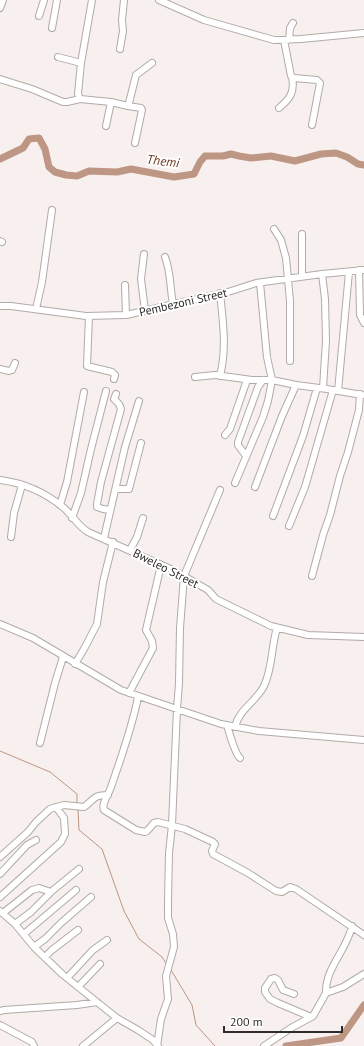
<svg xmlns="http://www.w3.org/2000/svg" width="364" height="1046" viewBox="0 0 364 1046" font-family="'PT Sans',sans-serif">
	<rect width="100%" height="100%" fill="#f7f0ee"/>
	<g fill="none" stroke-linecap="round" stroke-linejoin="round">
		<path stroke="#be9684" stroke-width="1" d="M0 751 50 772 77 794V804
			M78 810 79 830 102 849 124 911 139 939 162 957 166 963
			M171 970 192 1005 196 1025 215 1046"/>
		<path stroke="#be9684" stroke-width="7" d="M0 159 23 148 29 139 39 138 45 149 49 167 55 172 66 175 77 176 89 171 117 172 131 169 174 177 194 174 200 162 205 156H223L231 154 239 156 251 158 271 156 295 161 321 154 336 153 347 157 358 164 364 165
			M286 1046 341 1038 364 1005"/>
		<g stroke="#b1aba8" stroke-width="8">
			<path id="minor" d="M92 0 81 63 78 94 80 99 111 102 128 106 129 103 136 75 152 63
				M159 0 204 20 274 40 301 39 364 33
				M0 8 3 0
				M39 16 44 0
				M52 28 57 0
				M284 40 291 76 294 78 317 80 320 83 312 125
				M289 40 290 28 293 23
				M120 49 123 31 122 20 124 0
				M58 57 81 63
				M0 79 32 89 63 102H67L80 99
				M128 106 141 108 142 110 135 143
				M279 108C290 99 295 92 292 77
				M106 126 111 102
				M274 229 281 240 286 258 290 301V361
				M302 234V276
				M0 241 2 242
				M144 254 141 279 145 311
				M165 257C171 272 170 289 173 304
				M359 270 360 315 364 323
				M322 274 325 299 326 341 323 388
				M125 285 126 315
				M220 293C223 322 227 348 220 376
				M0 306H11L86 316 126 315 228 292 256 283 322 274 364 270
				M36 309 42 282 52 210
				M89 316 87 366 112 372 115 375 114 379
				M0 369 9 371 12 370 15 363
				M195 377 215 375 252 380H272L296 385 327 389 362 395
				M338 391 349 272
				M225 435 230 429 247 380
				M246 456 238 445V442L258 387 263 380
				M0 480C24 483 46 493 64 508 73 516 78 526 88 532L175 571 208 590 216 599 271 626 308 635 364 637
				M235 483 263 417 268 401 272 380 267 357 260 283
				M255 487 282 416 296 385
				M116 489H129L141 443
				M60 505 67 482 84 392
				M110 510 103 509 97 507V504L101 482 121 409 119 404 114 399 116 394
				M273 516 303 436 317 388
				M72 518 81 493 91 449 106 391
				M289 526 305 487 333 390
				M11 537 14 513 22 485
				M104 538 125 447 139 401
				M130 550 137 537 143 518
				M312 576 323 535 330 515 340 476 348 452 359 410 360 394
				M0 624 33 638 121 690 221 724 259 731 364 740
				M75 664 84 649 97 624 103 582 113 542
				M129 693 153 648 152 641 146 630 161 565
				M138 697C132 728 121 758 111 787 109 794 101 804 104 810L136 830 145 832 147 831 154 823 158 822 185 829 213 842 215 844 212 851 213 854 248 873 276 891 282 892 290 887 296 889 364 935
				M227 725C229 732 235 754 240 758
				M235 727C239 709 256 702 264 686 273 667 271 647 277 628
				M40 743 55 683 63 657
				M0 857 28 832 36 822 50 809 64 805 84 807C95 799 93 795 108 795
				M0 874 27 845 36 840
				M0 897 61 842 65 834 64 818 56 807
				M0 911 15 924 34 947 62 974 117 1018 138 1030 153 1040 158 1046
				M3 913 32 890 39 888 51 892
				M15 924 31 912 52 891 79 869
				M24 934 76 890
				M34 947 45 939 61 923 91 897
				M45 957 52 950 78 930
				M67 978 93 950 107 940
				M78 987 100 964
				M326 993C325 968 347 950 352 926
				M294 994 283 990 278 980 275 978 271 979 265 988V992L270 999 278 1003 311 1017
				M0 1011 4 1010 77 1005 97 1002
				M0 1025 32 1042 34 1046
				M83 1046 117 1018
				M157 1046 161 1019 168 999 166 976 174 947 173 934 168 918V901L169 853 172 825 177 709 179 683 180 628 184 576 220 490
				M264 1046 291 1028 313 1016 326 993 343 987 364 974"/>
		</g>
		<use href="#minor" stroke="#fff" stroke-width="6"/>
	</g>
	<g text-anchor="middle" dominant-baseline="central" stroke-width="4" stroke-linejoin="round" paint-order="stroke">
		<g font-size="12" fill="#2f2d2c" stroke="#fff">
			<text transform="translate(183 302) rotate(-13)">Pembezoni Street</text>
			<text transform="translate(166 568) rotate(27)">Bweleo Street</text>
		</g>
		<g font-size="13" font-style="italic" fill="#6b361d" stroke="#fff">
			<text transform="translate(163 161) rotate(7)">Themi</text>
		</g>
	</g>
	<path d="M224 1026v6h118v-6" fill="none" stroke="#2f2d2c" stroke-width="2"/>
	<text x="230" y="1026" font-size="12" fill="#2f2d2c" stroke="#ffffff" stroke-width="3" paint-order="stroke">200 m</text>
</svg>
